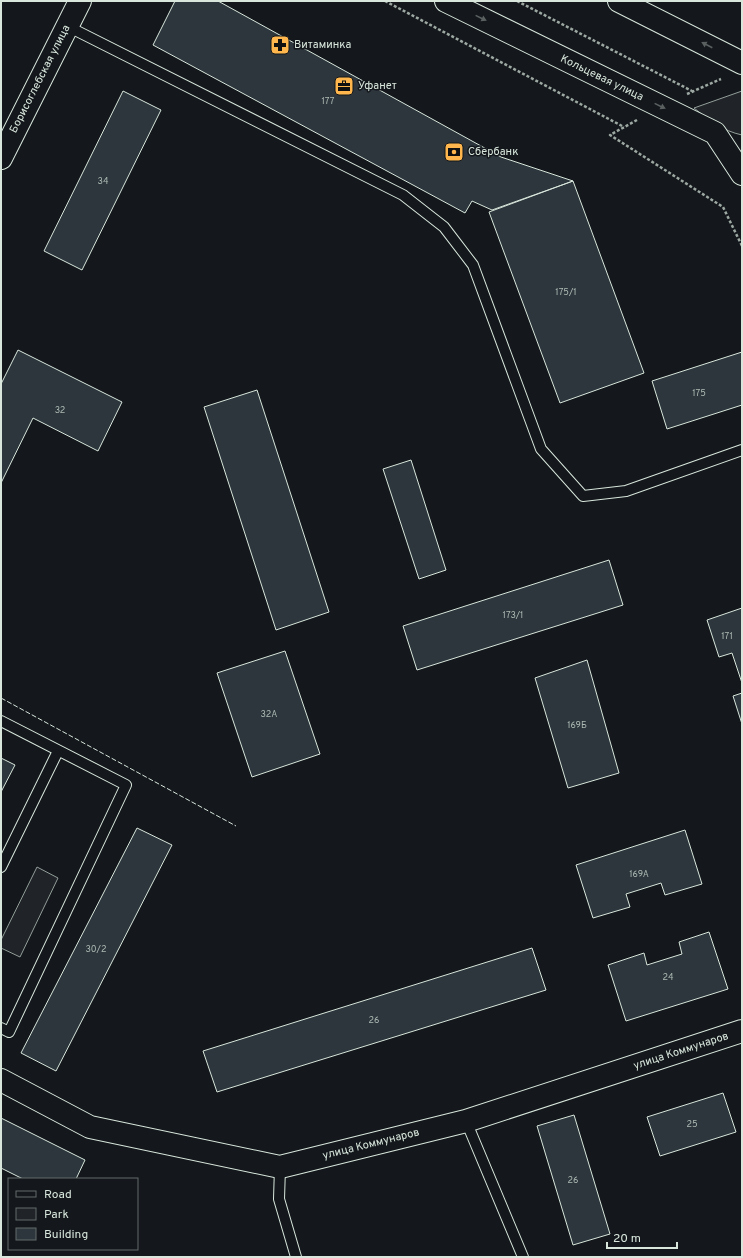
<svg xmlns="http://www.w3.org/2000/svg" width="743" height="1258" viewBox="0 0 743 1258" font-family="Overpass,sans-serif">
	<rect width="100%" height="100%" fill="#14181c"/>
	<path fill="#202428" stroke="#939e99" d="M742 91V135C723 131 709 120 694 108Z
		M37 867 58 878 20 957 1 948V940Z"/>
	<path fill="#2c363c" stroke="#d8e6dc" d="M175 1H218L501 157 573 181 492 210 472 201 465 213 153 45Z
		M123 91 161 110 82 270 44 251Z
		M573 181 644 373 560 403 489 212Z
		M18 350 122 402 98 451 33 418 1 483V384Z
		M742 352V405L667 429 652 381Z
		M257 390 329 612 276 630 204 407Z
		M411 460 446 570 419 579 383 469Z
		M609 560 623 605 417 670 403 626Z
		M742 608V683L732 653 719 657 707 620Z
		M285 651 320 754 252 777 217 673Z
		M587 660 619 773 568 788 535 678Z
		M742 693V724L733 696Z
		M1 758 15 765 1 792Z
		M137 828 172 845 56 1071 21 1053Z
		M685 830 702 884 665 895 661 883 626 894 630 907 593 918 576 865Z
		M709 932 728 989 626 1021 608 965 644 953 647 965 682 954 679 942Z
		M532 948 546 990 217 1092 203 1051Z
		M723 1093 736 1132 660 1156 647 1117Z
		M574 1115 610 1234 573 1245 537 1126Z
		M1 1118 85 1160 76 1179H23L1 1168Z"/>
	<g fill="none" stroke-linecap="round" stroke-linejoin="round">
		<g stroke="#d8e6dc" stroke-width="12">
			<path id="lane" d="M67 26 403 195 444 227 473 265 541 449 583 496 626 491 742 450
				M1 721 126 785 9 1032 1 1028
				M1 867 58 751
				M466 1121 523 1257
				M280 1167 279 1199 296 1257"/>
		</g>
		<g stroke="#d8e6dc" stroke-width="24">
			<path id="secondary" d="M446 1 715 133 742 174
				M619 1 742 63
				M1 158 80 1
				M1 1080 90 1127 280 1167 466 1121 742 1031"/>
		</g>
		<path stroke="#9da8a2" stroke-width="2.5" stroke-dasharray="3 2" stroke-linecap="butt" d="M385 1 624 127
			M517 1 692 91
			M687 94 721 79
			M637 120 610 135 723 207 742 246"/>
		<use href="#lane" stroke="#14181c" stroke-width="10"/>
		<use href="#secondary" stroke="#14181c" stroke-width="22"/>
		<path stroke="#d8e6dc" stroke-width="1" stroke-dasharray="5 2" stroke-linecap="butt" d="M1 698 236 826"/>
	</g>
	<defs><path id="oneway-solid" d="M-6-.8H1V-3.2L6.5 0L1 3.2V.8H-6Z"/></defs>
	<g fill="#59605f">
		<use href="#oneway-solid" transform="translate(481 18) rotate(26)"/>
		<use href="#oneway-solid" transform="translate(707 45) rotate(-153)"/>
		<use href="#oneway-solid" transform="translate(660 106) rotate(26)"/>
	</g>
	<defs>
		<g id="pharmacy-square" transform="scale(1)"><rect x="-9" y="-9" width="18" height="18" rx="4" fill="#ffb74d" stroke="#14181c"/><path d="M-2-6h4v4h4v4h-4v4h-4v-4h-4v-4h4Z" fill="#111"/></g>
		<g id="office-square" transform="scale(1)"><rect x="-9" y="-9" width="18" height="18" rx="4" fill="#ffb74d" stroke="#14181c"/><path d="M-6-3h4V-5.5h4V-3h4V5H-6ZM-1-4.5V-3h2v-1.5ZM-6 0V1H6V0Z" fill="#111"/></g>
		<g id="bank-square" transform="scale(1)"><rect x="-9" y="-9" width="18" height="18" rx="4" fill="#ffb74d" stroke="#14181c"/><path d="M-6-4H6V4H-6ZM0-2.3a2.3 2.3 0 1 0 0 4.6a2.3 2.3 0 1 0 0-4.6Z" fill="#111"/></g>
	</defs>
	<g fill-rule="evenodd">
		<use href="#pharmacy-square" x="280" y="45"/>
		<use href="#office-square" x="344" y="86"/>
		<use href="#bank-square" x="454" y="152"/>
	</g>
	<g text-anchor="middle" dominant-baseline="central" stroke-width="3" stroke-linejoin="round" paint-order="stroke">
		<g font-size="9" fill="#adbab4">
			<text x="328" y="101">177</text>
			<text x="103" y="181">34</text>
			<text x="566" y="292">175/1</text>
			<text x="699" y="393">175</text>
			<text x="60" y="410">32</text>
			<text x="513" y="615">173/1</text>
			<text x="727" y="636">171</text>
			<text x="269" y="714">32А</text>
			<text x="577" y="725">169Б</text>
			<text x="639" y="874">169А</text>
			<text x="96" y="949">30/2</text>
			<text x="668" y="977">24</text>
			<text x="374" y="1020">26</text>
			<text x="692" y="1124">25</text>
			<text x="573" y="1180">26</text>
		</g>
		<g font-size="11" fill="#d8e6dc" stroke="#14181c" text-anchor="start">
			<text x="294" y="45">Витаминка</text>
			<text x="358" y="86">Уфанет</text>
			<text x="468" y="152">Сбербанк</text>
		</g>
		<g font-size="11" fill="#d8e6dc" stroke="#14181c">
			<text transform="translate(602 78) rotate(26)">Кольцевая улица</text>
			<text transform="translate(40 79) rotate(-63)">Борисоглебская улица</text>
			<text transform="translate(681 1051) rotate(-18)">улица Коммунаров</text>
			<text transform="translate(371 1144) rotate(-14)">улица Коммунаров</text>
		</g>
	</g>
	<rect width="743" height="1258" fill="none" stroke="#d8e6dc" stroke-width="4"/>
	<rect x="8" y="1178" width="130" height="72" fill="#14181c" stroke="#626a69"/>
	<rect x="16" y="1191" width="20" height="6" fill="#14181c" stroke="#626a69"/>
	<text x="44" y="1198" font-size="12" fill="#d8e6dc">Road</text>
	<rect x="16" y="1208" width="20" height="12" fill="#202428" stroke="#626a69"/>
	<text x="44" y="1218" font-size="12" fill="#d8e6dc">Park</text>
	<rect x="16" y="1228" width="20" height="12" fill="#2c363c" stroke="#626a69"/>
	<text x="44" y="1238" font-size="12" fill="#d8e6dc">Building</text>
	<path d="M607 1242v6h70v-6" fill="none" stroke="#d8e6dc" stroke-width="2"/>
	<text x="613" y="1242" font-size="12" fill="#d8e6dc" stroke="#14181c" stroke-width="3" paint-order="stroke">20 m</text>
</svg>
